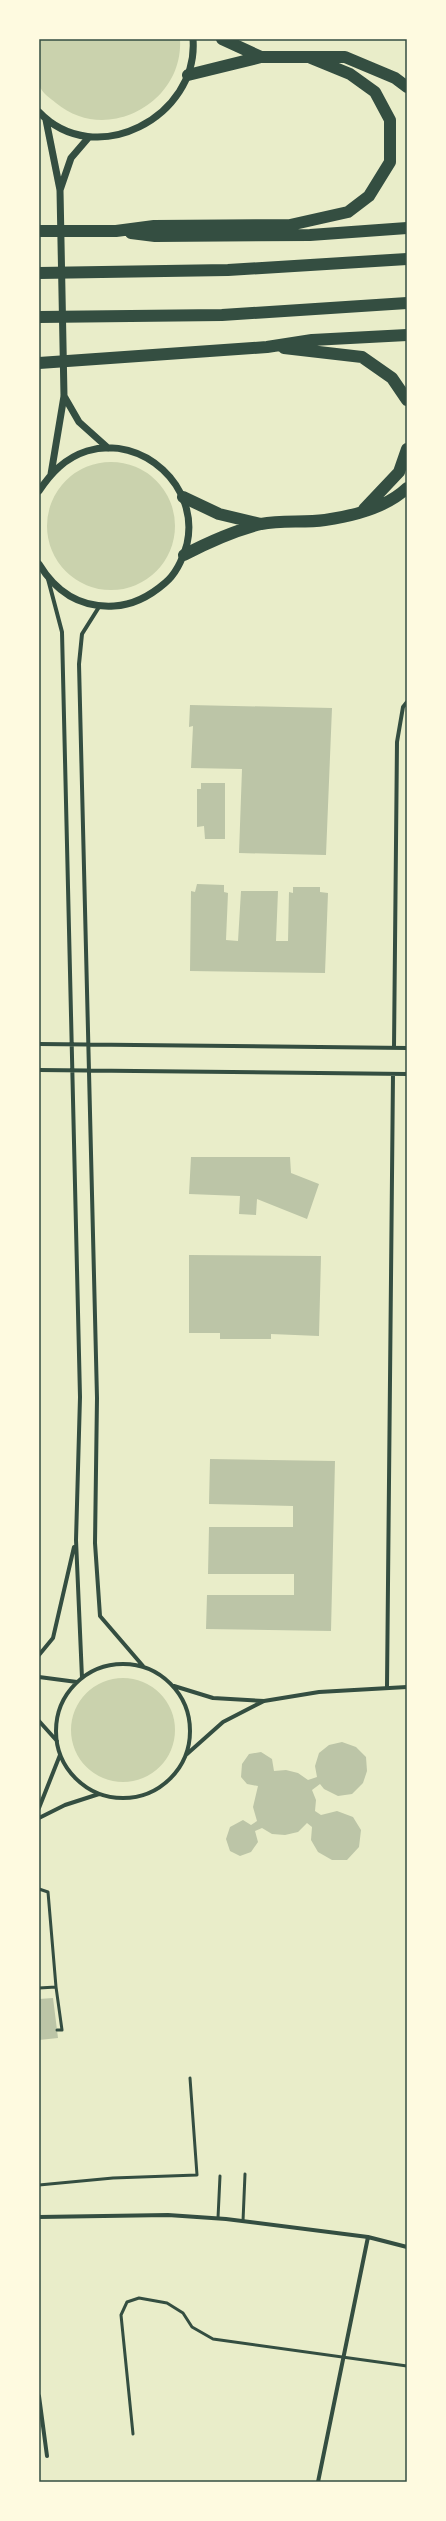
<svg xmlns="http://www.w3.org/2000/svg" width="446" height="2521" viewBox="0 0 446 2521" font-family="Quicksand,sans-serif">
	<rect width="100%" height="100%" fill="#e9edc9"/>
	<path fill="#cad2ad" d="M39 39H180C184 103 106 145 56 103 50 98 42 93 39 85 36 74 39 51 39 39Z
		M47 526a64 64 0 1 1 128 0a64 64 0 1 1-128 0Z
		M71 1730a52 52 0 1 1 104 0a52 52 0 1 1-104 0Z"/>
	<path fill="#bcc5a7" d="M190 705 332 708 326 855 239 853 242 769 191 768 193 726 189 727Z
		M201 783H225V839H205L204 826 197 827V789H201Z
		M197 884 224 885V892L228 893 226 940 238 941 241 891H278L276 941H288L289 892 293 893V887H320V892L328 893 325 973 190 971 191 891 195 892Z
		M191 1157H290L291 1173 319 1184 307 1219 257 1199 256 1215 239 1214 240 1196 189 1194Z
		M189 1255 321 1256 319 1336 271 1334V1339H220V1333H189Z
		M210 1459 335 1461 331 1631 206 1629 207 1595H294V1574H208L209 1527H293V1506L209 1504Z
		M342 1742 356 1747 366 1757 367 1771 363 1783 352 1794 338 1796 324 1789 320 1784 312 1790 316 1800 315 1811 321 1815 337 1811 353 1817 361 1830 359 1847 347 1860H332L318 1852 311 1840 312 1827 307 1823 298 1832 285 1835 272 1834 262 1828 255 1831 258 1842 251 1852 240 1856 230 1851 226 1839 230 1827 243 1820 251 1825 257 1821 253 1807 258 1786 247 1784 241 1777 242 1764 249 1754 261 1752 272 1759 274 1771 286 1770 298 1773 308 1780 317 1777 315 1766 319 1753 329 1745Z
		M53 1998 58 2038 39 2040V1999Z"/>
	<g fill="none" stroke-linecap="round" stroke-linejoin="round">
		<path stroke="#344e41" stroke-width="3" d="M39 1889 48 1892 56 1987 39 1988
			M56 1987 62 2030H57
			M39 2185 113 2178 197 2175 190 2078
			M218 2218 220 2176
			M243 2221 245 2174
			M133 2434 121 2315 127 2302 139 2298 167 2303 183 2313 192 2327 213 2339 407 2366"/>
		<path stroke="#344e41" stroke-width="4" d="M48 579 62 632 80 1397 76 1540 82 1678
			M99 607 82 634 79 664 97 1398 95 1543 100 1616 143 1666
			M39 1044 407 1048
			M394 1048 397 742 403 707 407 702
			M39 1070 407 1074
			M39 1655 53 1638 74 1547
			M56 1731a67 67 0 1 1 134 0a67 67 0 1 1-134 0Z
			M39 1677 77 1682
			M174 1686 213 1698 264 1701 319 1692 407 1687
			M387 1686 393 1074
			M39 1721 57 1741
			M187 1754 223 1722 264 1701
			M39 1808 60 1755
			M39 1818 65 1805 99 1794
			M39 2217 168 2215 226 2219 368 2237 407 2247
			M39 2396 47 2456
			M318 2482 368 2237"/>
		<path stroke="#344e41" stroke-width="7" d="M39 112C95 171 199 117 193 39
			M46 120 60 190 64 396 51 474
			M60 190 71 158 89 137
			M64 396 79 422 108 448
			M39 491C51 473 65 458 87 451 143 434 200 487 187 544 183 558 176 574 165 583 150 596 134 605 114 606 80 608 56 592 39 564"/>
		<path stroke="#344e41" stroke-width="12" d="M222 39 261 57
			M188 75 261 57H345L395 78 407 87
			M39 231H116L154 226 290 225 348 212 369 196 390 162V120L375 92 350 74 311 58
			M131 233 155 236 310 235 407 228
			M39 273 228 270 407 259
			M39 317 222 315 407 303
			M284 348 362 357 392 378 407 400
			M39 363 267 347 312 340 407 335
			M183 497 219 514 261 524
			M364 509 399 472 407 449
			M184 555C209 542 233 531 261 524 282 520 304 523 325 520 353 516 387 507 407 488"/>
	</g>
	<rect width="446" height="2521" fill="none" stroke="#fefae0" stroke-width="80"/>
	<rect x="40" y="40" width="366" height="2441" fill="none" stroke="#344e41" stroke-width="1.5"/>
</svg>
